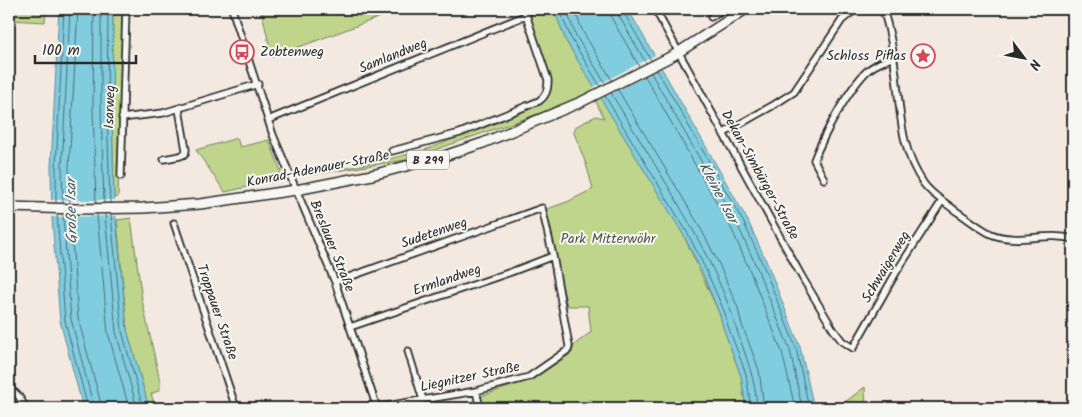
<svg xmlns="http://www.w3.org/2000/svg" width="1082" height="417" viewBox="0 0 1082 417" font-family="Kalam,sans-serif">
	<rect width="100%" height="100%" fill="#f3e9e0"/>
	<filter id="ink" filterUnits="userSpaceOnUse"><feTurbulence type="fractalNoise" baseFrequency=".02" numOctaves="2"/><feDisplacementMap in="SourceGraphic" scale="10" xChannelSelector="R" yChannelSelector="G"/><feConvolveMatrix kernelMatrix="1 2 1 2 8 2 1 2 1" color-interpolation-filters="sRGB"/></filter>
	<g filter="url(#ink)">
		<path fill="#bed58b" stroke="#74805b" d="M9 9H46L45 22 9 20Z
			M113 9H123L118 197 114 199 112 108Z
			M261 9H402L272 57Z
			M525 9H554L566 41 683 234 720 315 723 327 741 376 746 408H606L590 399 583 408H483L481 396 531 380 572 353 574 345 591 332 588 306H567L544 210 567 202 593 189 586 164 574 133 575 127 596 116 604 118 591 92 575 101 406 160 310 175 382 161 428 149 530 109 539 102 548 89Z
			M237 138 240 147 269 140 281 171 280 178 274 181 225 192 196 150Z
			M131 218 142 300 160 381V390L151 394 156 408H149L127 330 117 220Z
			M865 387 866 408H837Z"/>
		<path fill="#81cde0" stroke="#5f8c98" d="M59 9H113L112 108 114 199 127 330 149 408H83L60 321 52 219 51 167Z
			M554 9H628L748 221 767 263 800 347 814 408H746L741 376 723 327 720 315 702 272 683 234 566 41Z"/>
		<path fill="#f3e9e0" d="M657 54 664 67 599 100 592 88Z
			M49 200H117L119 216 49 217Z"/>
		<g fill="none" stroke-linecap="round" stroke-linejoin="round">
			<path stroke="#4d6c73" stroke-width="1" d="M94 9 93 109 96 203
				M101 9V109L104 203
				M108 9 107 109 110 203
				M559 9 571 38 600 86
				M566 9 576 36 605 83
				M574 9 583 32 612 80
				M610 9 612 19 639 66
				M617 9 619 16 646 63
				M624 9V13L651 60
				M657 70 744 223 763 265 796 348 809 408
				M651 73 738 226 757 268 790 350 802 408
				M645 76 732 230 750 271 782 352 795 408
				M618 90 699 225 719 264 738 308 741 322 759 370 764 408
				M611 93C653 163 701 233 730 309 733 315 733 322 736 328 745 354 756 380 757 408
				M605 96 687 232 706 270 725 313 728 326 746 374 751 408
				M56 203V167L64 9
				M63 203 62 167 70 9
				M70 203 69 167 78 9
				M57 214 65 321 88 408
				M63 214 71 319 94 408
				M70 214 78 318 102 408
				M97 214 108 333 129 408
				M105 214 116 332 137 408
				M111 214 122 331 143 408"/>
			<g stroke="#2b2b2b" stroke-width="9">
				<path id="street" d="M232 9 273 135 335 282 377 408
					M655 9 802 277 833 329 842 341 853 348 897 271 942 201
					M883 9C889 28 893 48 895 68 901 110 899 148 924 184 932 195 946 203 956 211 967 218 979 228 991 234 1018 245 1046 231 1073 239
					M711 17 723 9
					M122 118 163 113 258 84
					M268 120 527 15
					M724 133 772 106 794 92 842 20 856 9
					M392 151 460 133 539 101C546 96 548 90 548 80L524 9
					M164 159 180 156 185 154 186 150 179 109
					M121 176 126 9
					M824 179 814 160C823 136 848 90 866 72 874 64 884 61 894 57
					M174 223 236 408
					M335 282 542 208 553 256 569 346 568 350 529 377 476 391 374 408
					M350 327 511 272 553 256
					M408 351 423 400
					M9 389C18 393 22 399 25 408
					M476 391 480 408"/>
			</g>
			<g stroke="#2b2b2b" stroke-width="12">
				<path id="primary" d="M9 207 75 209 143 208 200 204 296 190 372 175 444 156 483 143 581 102 674 55 746 9"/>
			</g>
			<use href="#street" stroke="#f6f6f2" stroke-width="5.5"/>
			<use href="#primary" stroke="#f6f6f2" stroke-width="9"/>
		</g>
	</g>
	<defs>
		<g id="bus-ring" transform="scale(1.25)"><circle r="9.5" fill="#f6f6f2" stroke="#d1495b" stroke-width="1.5"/><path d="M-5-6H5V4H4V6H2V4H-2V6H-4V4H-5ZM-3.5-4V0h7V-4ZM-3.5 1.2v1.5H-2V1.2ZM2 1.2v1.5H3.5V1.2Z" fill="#d1495b"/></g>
		<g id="sight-ring" transform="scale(1.25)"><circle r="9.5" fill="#f6f6f2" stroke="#d1495b" stroke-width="1.5"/><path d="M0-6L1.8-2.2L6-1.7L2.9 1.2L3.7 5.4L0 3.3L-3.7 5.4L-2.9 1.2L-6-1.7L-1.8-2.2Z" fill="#d1495b"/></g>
	</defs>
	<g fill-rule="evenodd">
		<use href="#bus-ring" x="242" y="52"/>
		<use href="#sight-ring" x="923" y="56"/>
	</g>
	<g text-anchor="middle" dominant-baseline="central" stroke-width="4" stroke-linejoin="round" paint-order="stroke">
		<rect fill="#f6f6f2" stroke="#686867" stroke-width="1" x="407" y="150.5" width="42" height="19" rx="4"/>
		<g font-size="12" font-weight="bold" fill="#2b2b2b">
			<text x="428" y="160">B 299</text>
		</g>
		<g font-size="14" fill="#2b2b2b" stroke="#f6f6f2" text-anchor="start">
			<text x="260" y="52">Zobtenweg</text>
			<text x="906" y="56" text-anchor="end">Schloss Piflas</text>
		</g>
		<g font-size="14" fill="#2b2b2b" stroke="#f6f6f2">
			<text transform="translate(393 56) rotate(-22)">Samlandweg</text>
			<text transform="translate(110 107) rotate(-88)">Isarweg</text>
			<text transform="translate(318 169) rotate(-11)">Konrad-Adenauer-Straße</text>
			<text transform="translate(760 175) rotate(61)">Dekan-Simbürger-Straße</text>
			<text transform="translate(434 233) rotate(-19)">Sudetenweg</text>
			<text transform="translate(332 246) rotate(68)">Breslauer Straße</text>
			<text transform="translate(886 267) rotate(-59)">Schwaigerweg</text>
			<text transform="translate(447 280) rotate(-19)">Ermlandweg</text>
			<text transform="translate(217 312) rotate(71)">Troppauer Straße</text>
			<text transform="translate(470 377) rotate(-12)">Liegnitzer Straße</text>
		</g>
		<g font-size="14" fill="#505643" stroke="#f6f6f2">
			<text x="608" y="239">Park Mitterwöhr</text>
		</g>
		<g font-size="15" font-style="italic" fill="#455c61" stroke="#f6f6f2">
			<text transform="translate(718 193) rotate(62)">Kleine Isar</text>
			<text transform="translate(72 211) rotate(-91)">Große Isar</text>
		</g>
	</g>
	<rect width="1082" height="417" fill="none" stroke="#f6f6f2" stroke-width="30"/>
	<rect x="15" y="15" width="1052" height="387" fill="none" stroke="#2b2b2b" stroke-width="2" filter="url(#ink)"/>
	<g transform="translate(1024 58) rotate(122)" stroke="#f6f6f2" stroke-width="4" paint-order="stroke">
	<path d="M0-4L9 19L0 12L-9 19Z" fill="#2b2b2b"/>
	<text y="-8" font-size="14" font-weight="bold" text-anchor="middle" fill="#2b2b2b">N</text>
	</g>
	<path d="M35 55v8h101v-8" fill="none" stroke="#2b2b2b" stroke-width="2.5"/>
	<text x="42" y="55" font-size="15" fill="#2b2b2b" stroke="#f6f6f2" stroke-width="4" paint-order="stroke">100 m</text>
</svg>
